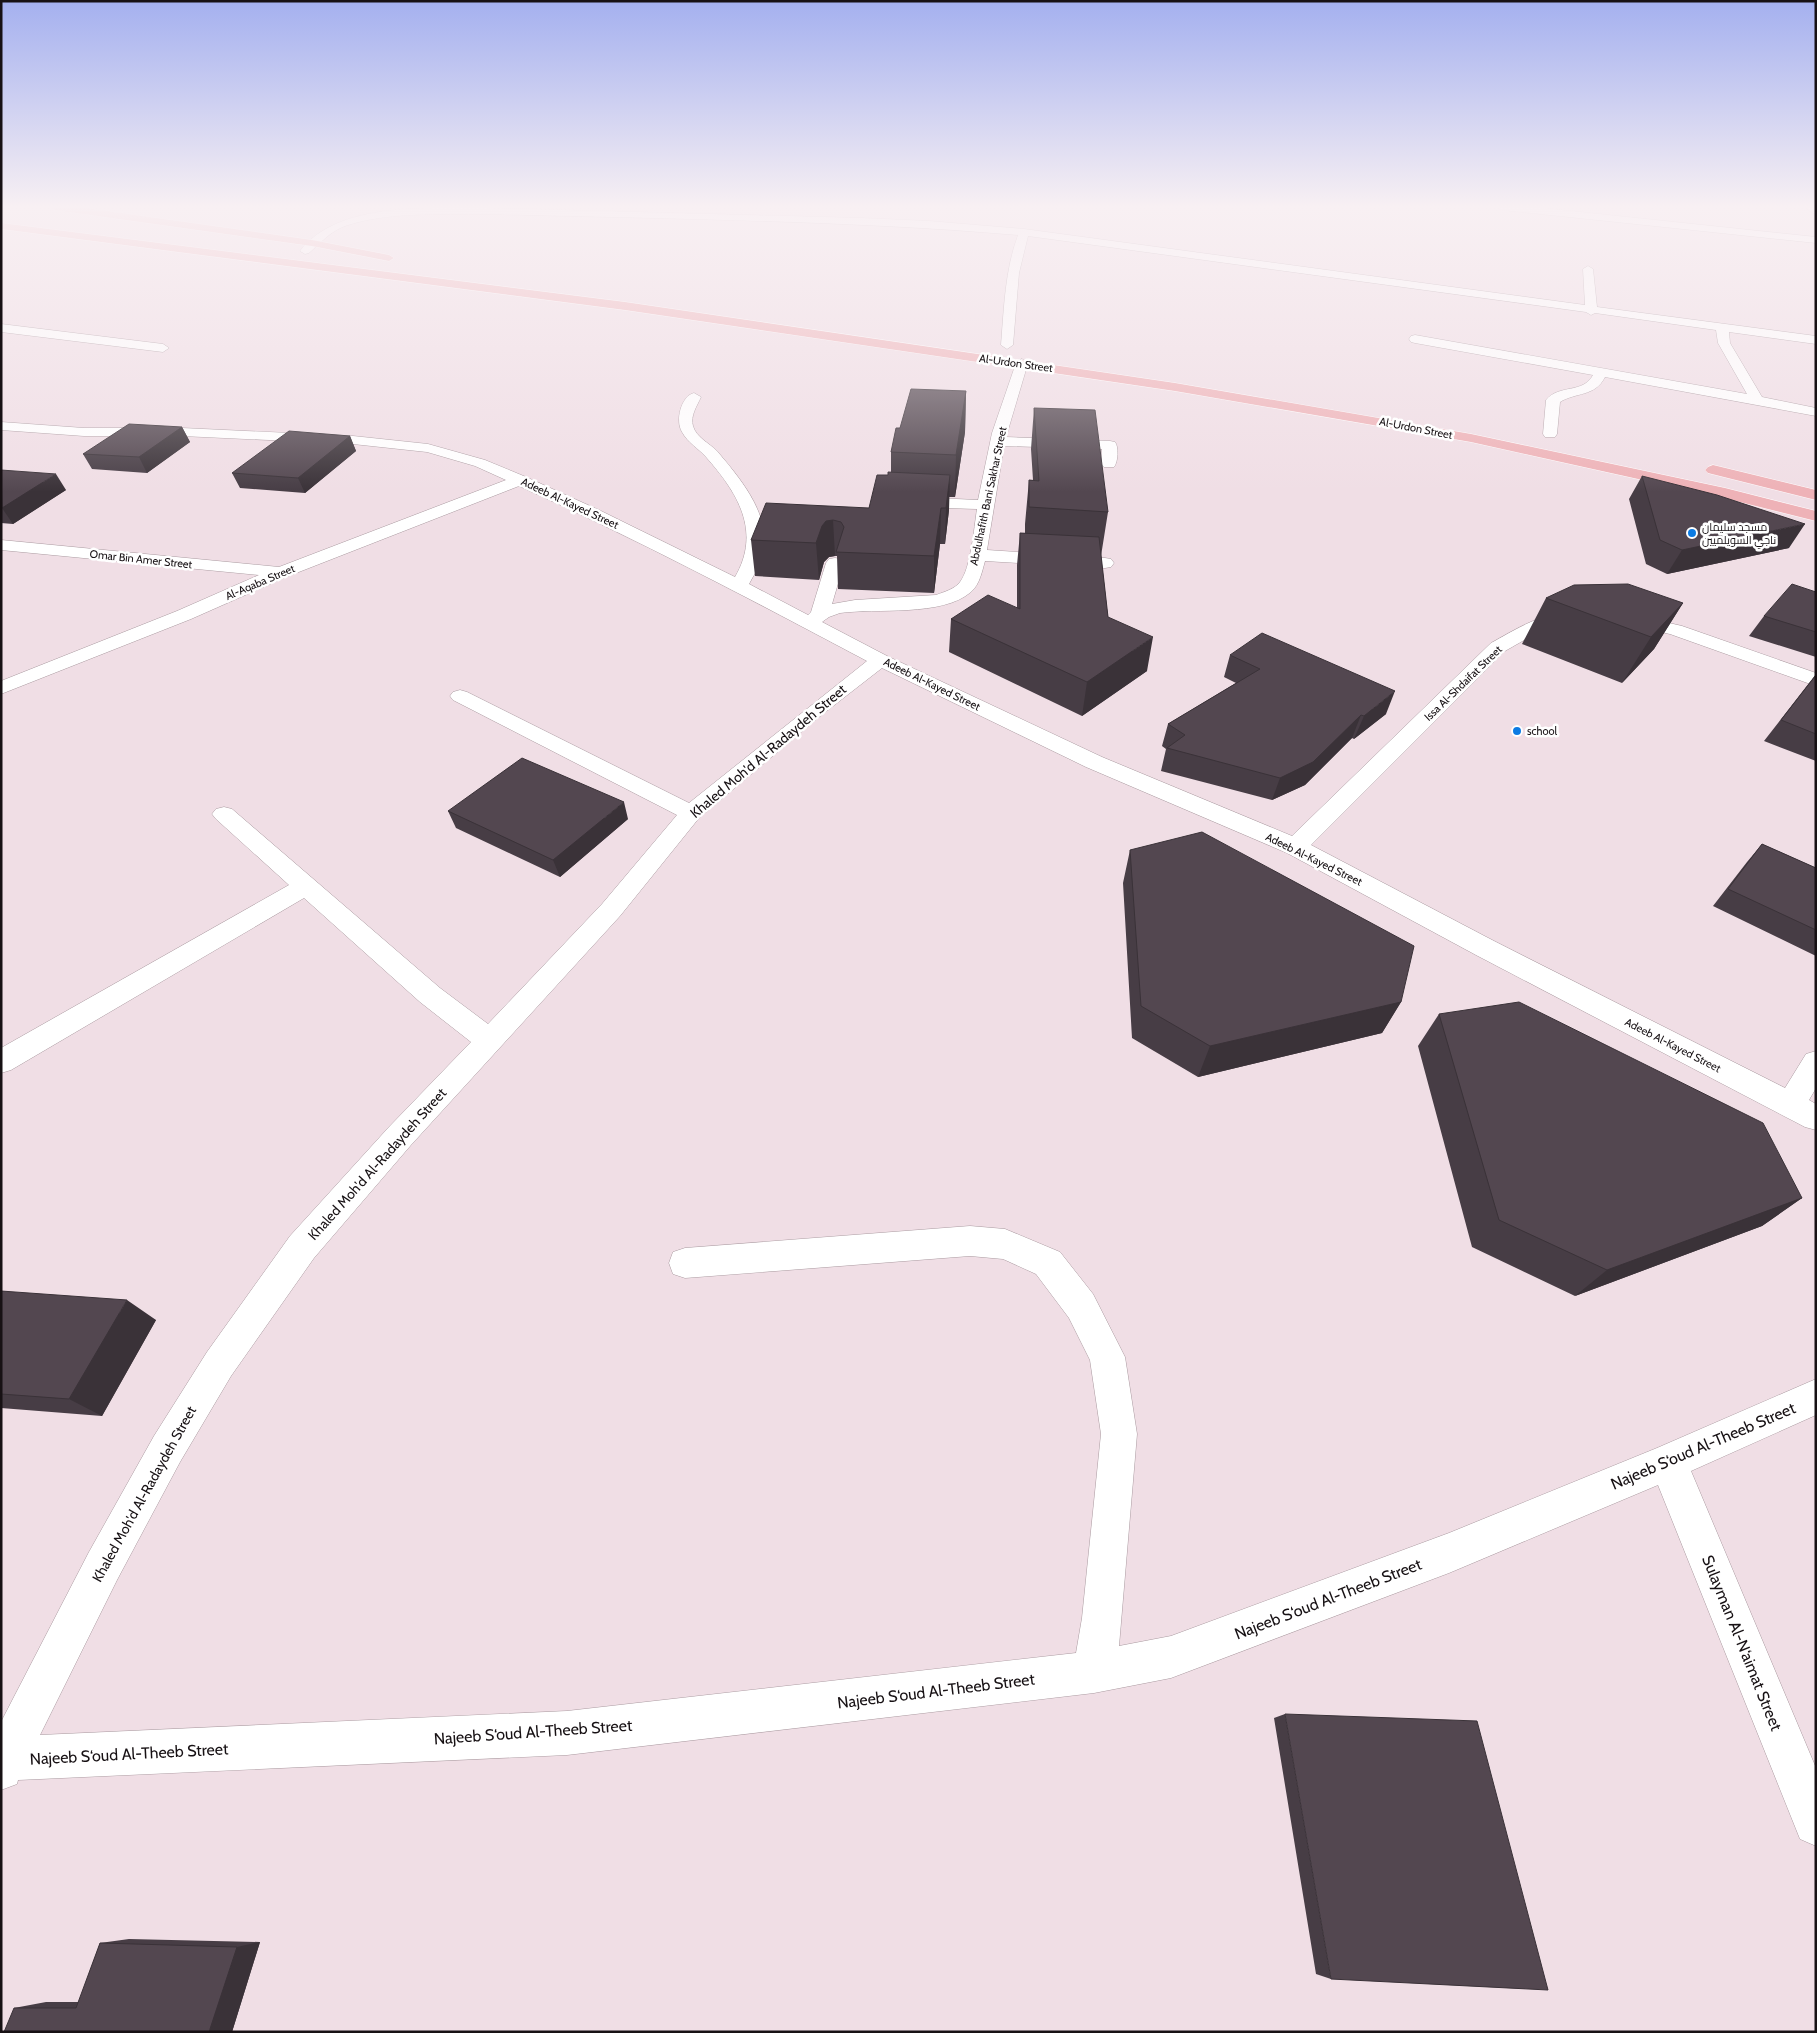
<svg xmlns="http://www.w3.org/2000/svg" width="1817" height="2033" viewBox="0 0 1817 2033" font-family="Cabin,Cairo,sans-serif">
	<rect width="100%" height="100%" fill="#f0dee5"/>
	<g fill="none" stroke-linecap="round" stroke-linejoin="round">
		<g stroke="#aa9aa0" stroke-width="1">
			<path id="minor" d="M1497 207H1533L1816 237V243L1502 210Z
				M1805 207H1816V215Z
				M486 208 861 218 929 221 1024 229 1585 305 1583 269 1588 266 1593 269 1597 307 1816 336V344L1729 332 1730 343 1762 397 1816 408V416L1605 377C1595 397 1576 392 1560 402L1557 434 1555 437H1545L1543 434 1546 400C1559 384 1583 394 1593 375L1415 343 1411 342 1409 339 1411 336 1415 335 1747 394 1718 343 1716 330 1595 313 1591 315 1586 312 1028 236 1019 273 1013 345 1007 349 1001 345C1004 308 1005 270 1018 235 841 220 663 219 486 214 440 215 389 211 345 226 331 231 320 243 309 253L305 254 300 251C339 201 428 209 486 208Z
				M1 324 163 344 169 348 163 352 1 332Z
				M1022 359 1028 363 1006 437 1110 441 1115 442C1119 447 1118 462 1114 467H1104L1101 464 1102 449 1004 446 987 550 1105 558 1111 559 1114 563 1111 567 1105 568 985 561C982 571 980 584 971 592 942 617 876 608 840 613L829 617 822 622 887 656 1102 757 1292 836 1491 643C1511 632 1549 608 1572 614L1574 618 1572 622 1540 631 1505 651 1311 845 1494 941 1785 1088 1806 1054 1816 1051V1088L1809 1100 1816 1104V1130L1805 1127 1476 955 1287 853 1086 767 882 668 819 717 699 818 620 916 411 1145 314 1258 231 1376 180 1462 117 1580 40 1735 567 1711 1076 1653 1082 1618 1101 1434 1090 1360 1069 1318 1036 1274 1003 1259 970 1256 685 1278 673 1274 669 1263 673 1252 685 1248 970 1226 1005 1229 1060 1252 1093 1294 1125 1357 1137 1434 1119 1646 1171 1636 1449 1533 1657 1448 1816 1379V1415L1691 1471 1816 1768V1846L1800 1839 1658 1485 1449 1573 1171 1678 1094 1693 567 1755 18 1780 17 1784 1 1790V1722L89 1552 154 1436 207 1352 290 1236 389 1127 471 1042 420 1002 304 898 11 1070 1 1073V1048L289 885 216 819 212 814 216 809 224 807 232 809 440 988 488 1024 602 904 677 815 453 700 450 696 453 692 460 690 467 692 689 803 867 661C752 600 637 539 519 486L286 577 191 619 1 694V681L177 611 259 575 1 550V540L279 567 506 480 475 466 427 452 353 444 182 436H84L1 430V422L84 428H182L353 436 428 444 485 460 526 477 599 510 735 577C762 531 737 492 706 457 698 448 688 443 682 432 675 421 681 396 694 393L701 397C697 406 690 416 693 426 696 437 709 443 717 451 739 477 769 512 764 549 762 562 755 573 749 584L808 615 811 612 826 563 829 559 835 558 841 559 844 563 832 604 855 600 936 595C944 592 955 589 960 582 971 568 974 528 977 509L912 507 906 505 904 502 906 499 912 497 978 500 992 433 1016 363Z
				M1630 614 1682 626 1816 673V686L1670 634 1623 624 1621 620 1623 616Z"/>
		</g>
		<g stroke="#fff" stroke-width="1">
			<path id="highway" d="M50 207H78L312 240 389 255 394 258 389 261 312 246 55 210Z
				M1 223 625 302 1175 383 1471 434 1725 488 1816 511V521L1724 498 1471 442 1175 391 625 310 1 229Z
				M1713 465 1816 490V500L1708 473 1705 470 1708 467Z"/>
		</g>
		<use href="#minor" fill="#fff" fill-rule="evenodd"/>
		<use href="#highway" fill="#eeb2b7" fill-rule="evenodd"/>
	</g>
	<path fill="#473d45" d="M966 391 965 432 955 497H949V510L945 544H940L934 593 838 589 837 556H835L829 557 824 562 819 580 755 576 751 540 869 508 888 475 891 472V452L900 428Z
		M1034 408 1108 512 1101 556 1108 617 1147 671 1082 716 949 652 951 619 1017 608V565L1020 533H1025V524L1029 480H1033L1031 449Z
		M182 427 190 442 147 473 92 469 83 454Z
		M350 436 356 451 305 493 240 488 232 473Z
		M1 470 66 490 13 524 1 523Z
		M1642 476 1789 548 1667 574 1646 564 1629 499Z
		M1816 592V657L1749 636 1764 616Z
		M1546 598 1683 603 1654 649 1622 683 1522 644Z
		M1230 655 1386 714 1354 739 1352 738 1305 785 1272 800 1161 771 1166 749 1162 746 1168 724 1236 683 1224 677Z
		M1816 674V761L1764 741Z
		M448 811 628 819 560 877 456 828Z
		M1762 844 1816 868V956L1713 906 1747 862Z
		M1130 850 1401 1002 1382 1033 1198 1077 1132 1038 1123 883Z
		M1439 1014 1802 1198 1762 1226 1575 1296 1472 1247 1418 1046Z
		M1 1291 156 1320 102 1416 1 1408Z
		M1285 1714 1331 1979 1316 1974 1274 1718Z
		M129 1939 260 1942 232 2032 14 2008 46 2002H79L100 1943Z"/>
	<path fill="#3a3238" d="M966 391 965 432 955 497 956 455Z
		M182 427 190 442 147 473 139 457Z
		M350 436 356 451 305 493 298 478Z
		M56 474 66 490 13 524 2 508Z
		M950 475 949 510 945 544 946 508Z
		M941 508 940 544 934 593V556Z
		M833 520 835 556 829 557 824 562 819 580 816 543 822 526 826 521Z
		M1805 524 1789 548 1667 574 1682 550Z
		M1683 603 1654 649 1622 683 1651 637Z
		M1153 637 1147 671 1082 716 1087 682Z
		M1395 691 1386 714 1354 739 1364 716Z
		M1361 715 1352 738 1305 785 1272 800 1280 778Z
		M624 802 628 819 560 877 553 860Z
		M1401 1002 1382 1033 1198 1077 1210 1046Z
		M1802 1198 1762 1226 1575 1296 1607 1270Z
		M127 1300 156 1320 102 1416 69 1399Z
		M260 1942 232 2032H209L237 1947Z"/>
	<path fill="#534750" stroke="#3a3238" d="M911 389 966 391 956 455 891 452 896 428H900Z
		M1034 408 1095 410 1108 512 1029 507V480L1039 481Z
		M129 424 182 427 139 457 83 454Z
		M289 431 350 436 298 478 232 473Z
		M1 470 56 474 2 508Z
		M888 472 950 475 946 508H941L934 556 836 552 844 527 841 522 833 520 826 521 822 526 816 543 751 540 766 503 869 508 877 475H888Z
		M1642 476 1717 495 1805 524 1682 550 1660 540Z
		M1020 533 1099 537 1108 617 1153 637 1087 682 951 619 988 595 1020 609Z
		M1628 584 1683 603 1651 637 1546 598 1574 585Z
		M1792 584 1816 592V632L1764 616Z
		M1262 633 1395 691 1364 716 1361 715 1313 762 1280 778 1167 748 1185 735 1168 724 1260 669 1230 655Z
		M1816 675V734L1781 720Z
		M522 758 624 802 553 860 448 811Z
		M1202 832 1414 946 1401 1002 1210 1046 1141 1006 1130 850Z
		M1762 844 1816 868V930L1728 889Z
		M1519 1002 1763 1123 1802 1198 1607 1270 1499 1220 1439 1014Z
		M1 1291 127 1300 69 1399 1 1394Z
		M1285 1714 1477 1721 1548 1990 1331 1979Z
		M100 1943 237 1947 209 2032H4L14 2008H76Z"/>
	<linearGradient id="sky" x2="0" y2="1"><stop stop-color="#a4b0ef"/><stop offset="0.42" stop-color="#f8f0f3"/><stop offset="1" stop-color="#f8f0f3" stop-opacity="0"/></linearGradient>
	<rect width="1817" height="492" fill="url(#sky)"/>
	<g fill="#0c7be3" stroke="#fff" stroke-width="2">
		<circle cx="1692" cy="533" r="5"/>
		<circle cx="1517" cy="731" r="5"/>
	</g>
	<g text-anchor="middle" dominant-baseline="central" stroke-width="5" stroke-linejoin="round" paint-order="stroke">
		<g font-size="11" fill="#171114" stroke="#fff">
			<text transform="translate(1016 363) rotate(8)">Al-Urdon Street</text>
			<text transform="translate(1416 428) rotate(11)">Al-Urdon Street</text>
			<text transform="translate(988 496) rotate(-78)">Abdulhafith Bani Sakhar Street</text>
			<text transform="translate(570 503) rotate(25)">Adeeb Al-Kayed Street</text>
			<text transform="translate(141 559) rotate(6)">Omar Bin Amer Street</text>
			<text transform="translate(260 582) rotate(-23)">Al-Aqaba Street</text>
			<text transform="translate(1463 683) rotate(-44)">Issa Al-Shdaifat Street</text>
			<text transform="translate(932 684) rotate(26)">Adeeb Al-Kayed Street</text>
			<text transform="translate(1314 859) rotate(26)">Adeeb Al-Kayed Street</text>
			<text transform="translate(1673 1045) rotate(27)">Adeeb Al-Kayed Street</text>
		</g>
		<g font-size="11" fill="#171114" stroke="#fff" text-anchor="start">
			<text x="1702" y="527">مسجد سليمان<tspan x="1702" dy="13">ناجي السويلميين</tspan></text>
			<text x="1527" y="731">school</text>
		</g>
		<g font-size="14" fill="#171114" stroke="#fff">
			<text transform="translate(768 751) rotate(-40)">Khaled Moh'd Al-Radaydeh Street</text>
			<text transform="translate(377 1164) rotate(-48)">Khaled Moh'd Al-Radaydeh Street</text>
			<text transform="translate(144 1494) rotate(-61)">Khaled Moh'd Al-Radaydeh Street</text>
		</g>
		<g font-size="16" fill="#171114" stroke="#fff">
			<text transform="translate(1703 1446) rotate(-23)">Najeeb S‘oud Al-Theeb Street</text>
			<text transform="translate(1328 1599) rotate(-21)">Najeeb S‘oud Al-Theeb Street</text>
			<text transform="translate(1742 1643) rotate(68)">Sulayman Al-N‘aimat Street</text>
			<text transform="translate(936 1691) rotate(-7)">Najeeb S‘oud Al-Theeb Street</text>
			<text transform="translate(533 1732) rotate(-4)">Najeeb S‘oud Al-Theeb Street</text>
			<text transform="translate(129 1754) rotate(-3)">Najeeb S‘oud Al-Theeb Street</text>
		</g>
	</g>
	<rect width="1817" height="2033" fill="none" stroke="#171114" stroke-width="5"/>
</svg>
